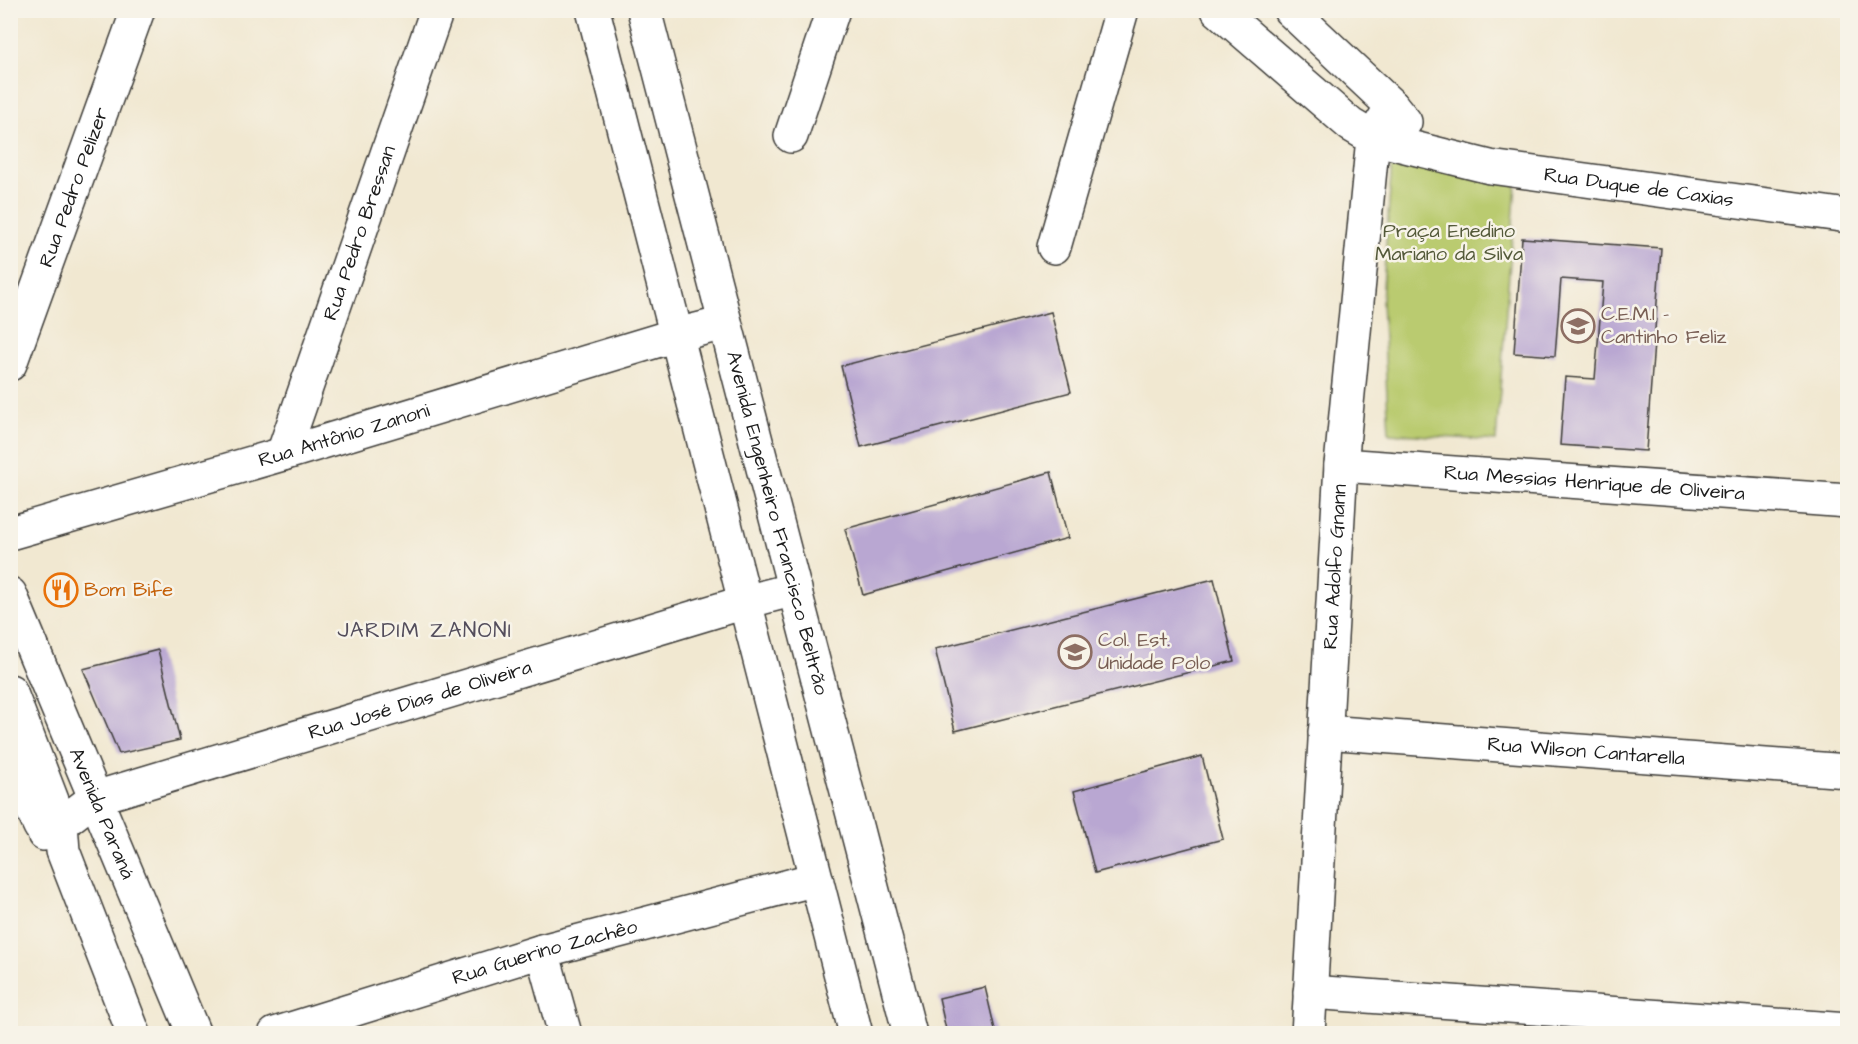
<svg xmlns="http://www.w3.org/2000/svg" width="1858" height="1044" viewBox="0 0 1858 1044" font-family="'Architects Daughter',sans-serif">
	<rect width="100%" height="100%" fill="#f7f3e8"/>
	<filter id="ink" filterUnits="userSpaceOnUse"><feTurbulence type="fractalNoise" baseFrequency=".0167" numOctaves="2"/><feDisplacementMap in="SourceGraphic" scale="12" xChannelSelector="R" yChannelSelector="G"/><feConvolveMatrix kernelMatrix="1 2 1 2 8 2 1 2 1" color-interpolation-filters="sRGB"/></filter>
	<filter id="wash" filterUnits="userSpaceOnUse"><feTurbulence type="fractalNoise" baseFrequency=".008" numOctaves="4" result="noise"/><feDisplacementMap in="SourceGraphic" scale="24" xChannelSelector="R" yChannelSelector="G"/><feGaussianBlur stdDeviation="1.35" result="paint"/><feColorMatrix in="noise" values="0 0 0 0 0 0 0 0 0 0 0 0 0 0 0 0 0 1.4 0 .05"/><feComposite in="paint" operator="in"/></filter>
	<g filter="url(#wash)">
		<rect width="100%" height="100%" fill="#f1e8d1"/>
		<path fill="#bacb6f" stroke="#6b7446" stroke-width="1.5" d="M1399 154 1516 184 1496 441 1389 433 1382 301 1392 161Z"/>
		<g id="blocks">
			<path fill="#b9a7d2" d="M1522 238 1661 248 1646 451 1560 445 1565 377 1595 379 1603 282 1561 279 1555 356 1514 353Z
				M1051 312 1071 392 861 447 841 366Z
				M1051 472 1068 538 863 595 845 529Z
				M1214 579 1234 661 955 731 935 649Z
				M158 650 180 740 119 754 83 669Z
				M1202 756 1223 839 1095 873 1074 791Z
				M985 987 996 1034H947L939 998Z"/>
		</g>
	</g>
	<g filter="url(#ink)">
		<use href="#blocks" fill-opacity="0" stroke="#3c3b37" stroke-width="1.5"/>
		<g fill="none" stroke-linecap="round" stroke-linejoin="round">
			<g stroke="#3c3b37" stroke-width="36">
				<g id="minor">
					<path d="M593 10 856 1034"/>
					<path id="s1" d="M644 10 910 1034"/>
					<path id="s2" d="M1218 10 1351 125 1373 138 1490 167 1848 216"/>
					<path d="M1290 10 1392 106 1405 122"/>
					<path d="M791 136 833 10"/>
					<path d="M1054 247 1122 10"/>
					<path id="s3" d="M10 364 138 10"/>
					<path id="s4" d="M283 454 437 10"/>
					<path id="s5" d="M1341 465 1848 501"/>
					<path id="s6" d="M10 533 283 454 676 335 725 323"/>
					<path id="s7" d="M10 594 194 1034"/>
					<path id="s8" d="M1325 732 1848 771"/>
					<path id="s9" d="M44 834 61 824 95 798 745 602 795 589"/>
					<path d="M542 951 565 1034"/>
					<path d="M1310 992 1848 1030"/>
					<path id="s10" d="M275 1034 542 951 816 879"/>
					<path id="s11" d="M1308 1034 1341 465 1373 138 1392 106"/>
				</g>
			</g>
			<g stroke="#3c3b37" stroke-width="36">
				<path id="major" d="M10 691 61 824 63 851 134 1034
					M10 761 40 826"/>
			</g>
			<use href="#minor" stroke="#fff" stroke-width="33"/>
			<use href="#major" stroke="#fff" stroke-width="33"/>
		</g>
	</g>
	<defs>
		<g id="school-ring" transform="scale(1.725)"><circle r="9.5" fill="#f7f3e8" stroke="#8d6e63" stroke-width="1.5"/><path d="M0-5L7-2L0 1L-7-2ZM-4 1L0 2.5L4 1V4Q0 6-4 4Z" fill="#8d6e63"/></g>
		<g id="restaurant-ring" transform="scale(1.725)"><circle r="9.5" fill="#f7f3e8" stroke="#e8710a" stroke-width="1.5"/><path d="M-5-6h1v4h1v-4h1v4h1v-4h1v5L-1.5 .5V6h-2V.5L-5-1ZM5-6V6H3V1.5H1.5Q1.5-4 5-6Z" fill="#e8710a"/></g>
	</defs>
	<g fill-rule="evenodd">
		<use href="#school-ring" x="1578" y="326"/>
		<use href="#restaurant-ring" x="61" y="590"/>
		<use href="#school-ring" x="1075" y="652"/>
	</g>
	<g text-anchor="middle" dominant-baseline="central" stroke-width="5" stroke-linejoin="round" paint-order="stroke">
		<g font-size="20" fill="#1c1c1c" stroke="#f7f3e8">
			<text stroke="none"><textPath href="#s3" startOffset="188">Rua Pedro Pelizer</textPath></text>
			<text stroke="none"><textPath href="#s2" startOffset="472">Rua Duque de Caxias</textPath></text>
			<text stroke="none"><textPath href="#s4" startOffset="234">Rua Pedro Bressan</textPath></text>
			<text stroke="none"><textPath href="#s6" startOffset="348">Rua Antônio Zanoni</textPath></text>
			<text stroke="none"><textPath href="#s5" startOffset="254">Rua Messias Henrique de Oliveira</textPath></text>
			<text stroke="none"><textPath href="#s1" startOffset="530">Avenida Engenheiro Francisco Beltrão</textPath></text>
			<text stroke="none"><textPath href="#s11" startOffset="468">Rua Adolfo Gnann</textPath></text>
			<text stroke="none"><textPath href="#s9" startOffset="402">Rua José Dias de Oliveira</textPath></text>
			<text stroke="none"><textPath href="#s8" startOffset="262">Rua Wilson Cantarella</textPath></text>
			<text stroke="none"><textPath href="#s7" startOffset="238">Avenida Paraná</textPath></text>
			<text stroke="none"><textPath href="#s10" startOffset="282">Rua Guerino Zachêo</textPath></text>
		</g>
		<g font-size="20" fill="#535939" stroke="#f7f3e8">
			<text x="1449" y="231">Praça Enedino<tspan x="1449" dy="23">Mariano da Silva</tspan></text>
		</g>
		<g font-size="20" fill="#785e54" stroke="#f7f3e8" text-anchor="start">
			<text x="1601" y="314">C.E.M.I -<tspan x="1601" dy="23">Cantinho Feliz</tspan></text>
			<text x="1098" y="640">Col. Est.<tspan x="1098" dy="23">Unidade Polo</tspan></text>
		</g>
		<g font-size="20" fill="#c56008" stroke="#f7f3e8" text-anchor="start">
			<text x="84" y="590">Bom Bife</text>
		</g>
		<g font-size="21" letter-spacing="1.5" fill="#534d5c" stroke="#f7f3e8">
			<text x="425" y="630">JARDIM ZANONI</text>
		</g>
	</g>
	<rect width="1858" height="1044" fill="none" stroke="#f7f3e8" stroke-width="36"/>
</svg>
